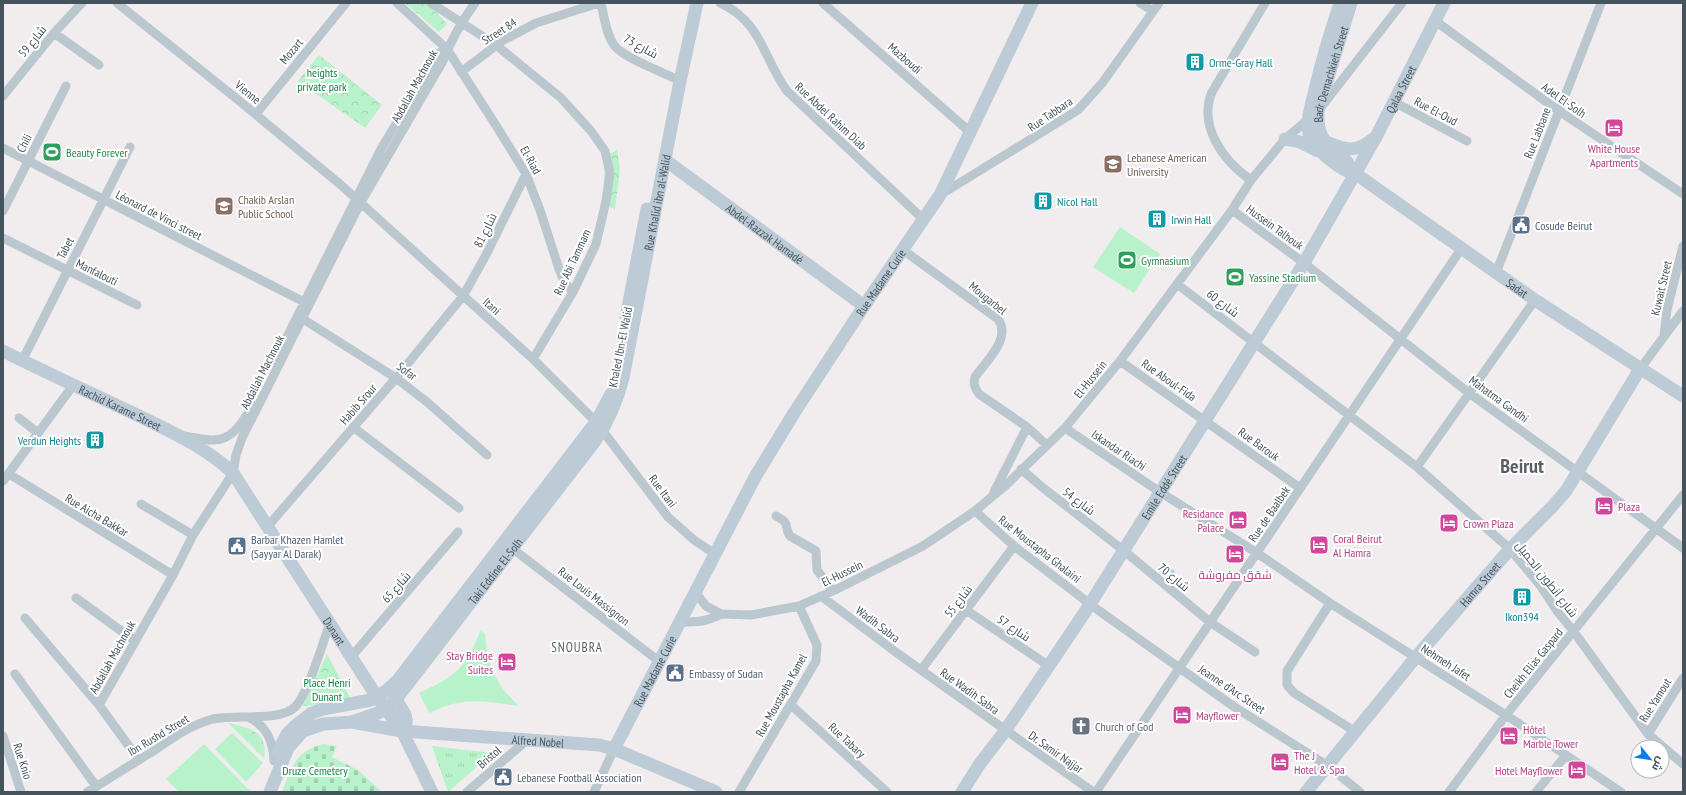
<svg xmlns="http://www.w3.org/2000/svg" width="1686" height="795" viewBox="0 0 1686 795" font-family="'PT Sans Narrow',Cairo,sans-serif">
	<defs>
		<pattern id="grass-tufts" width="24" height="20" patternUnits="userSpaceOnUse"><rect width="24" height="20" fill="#b8f2ca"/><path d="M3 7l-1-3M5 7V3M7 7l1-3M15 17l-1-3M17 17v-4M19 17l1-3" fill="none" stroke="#9fd1b0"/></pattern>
		<pattern id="forest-crowns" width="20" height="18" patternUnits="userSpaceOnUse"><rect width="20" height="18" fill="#b8f2ca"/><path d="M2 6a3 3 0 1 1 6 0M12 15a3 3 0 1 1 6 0" fill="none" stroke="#9fd1b0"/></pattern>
		<pattern id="cemetery-stones" width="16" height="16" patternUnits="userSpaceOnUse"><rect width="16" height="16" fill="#b8f2ca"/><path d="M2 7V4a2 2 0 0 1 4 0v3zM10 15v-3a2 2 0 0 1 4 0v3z" fill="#9fd1b0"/></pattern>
		<pattern id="water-waves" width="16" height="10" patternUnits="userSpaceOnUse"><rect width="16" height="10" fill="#82e3f2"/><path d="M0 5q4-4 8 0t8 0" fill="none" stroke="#6cbbc7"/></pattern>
	</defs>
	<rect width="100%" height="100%" fill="#f1edee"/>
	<path fill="url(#grass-tufts)" d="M432 746 493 753 448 792Z"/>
	<path fill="url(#forest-crowns)" d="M405 3H428L447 24 439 32Z
		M319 55 382 105 365 128 298 81Z
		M617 150 620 170 615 210 603 202 605 157Z
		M327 654 352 701 303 706Z
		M228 723C248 727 269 732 264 758Z"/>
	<path fill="url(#cemetery-stones)" d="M323 744 337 746 332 757 358 770 382 792H282C292 767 294 752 323 744Z"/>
	<path fill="#b8f2ca" d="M1120 227 1160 254 1134 293 1093 267Z
		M1232 270 1242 277 1237 284 1227 277Z
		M480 631 485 633C487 664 495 684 519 706 483 701 464 696 429 713L419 693C454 677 467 668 480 631Z
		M232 733 263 763 246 782 215 749Z
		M204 744 249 790 252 786 249 792H179L166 779Z"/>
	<path fill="url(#water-waves)" d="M1163 563 1175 571 1171 578 1158 570Z"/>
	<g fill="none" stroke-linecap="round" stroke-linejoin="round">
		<path stroke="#bac7ce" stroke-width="9" d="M117 3 237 99 341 185 533 359 596 422 668 517 694 540 715 554
			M397 3 447 49 497 127 526 174 540 210 559 269 565 283 573 292
			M431 3 496 45 561 98 591 131 605 151 610 173 606 201 596 244 573 292 533 359
			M601 3C604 16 606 34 614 45 622 57 660 71 674 78
			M720 3C762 22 763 58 787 91L924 220
			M823 3 970 132
			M1140 3 1153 11
			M1434 20 1559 111 1683 194
			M54 33 99 65
			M461 72 502 41 536 23 599 3
			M3 96 54 33 82 3
			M1394 102 1467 141
			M1322 106 1402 3
			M256 114 346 3
			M3 148 304 302
			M1251 180C1223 161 1198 126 1212 92L1265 3
			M940 195 1078 110 1103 82 1159 3
			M1232 210 1304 263 1469 393 1683 548
			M3 211 66 86
			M3 238 137 305
			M903 250 998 319C1012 339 986 361 975 377 973 384 975 388 979 394L1027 427 1047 445
			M1496 273 1601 3
			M1177 284 1417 467 1510 549 1540 585 1557 611 1574 632 1648 734 1683 764
			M303 319 396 378 427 402 487 455
			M1664 336 1667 310 1683 246
			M22 361 130 147
			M275 361 381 149 436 57 442 51 447 49
			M1120 361 1300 488
			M1640 369 1683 311
			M19 418 38 433
			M353 427 459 508
			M1065 428 1160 492 1257 553 1330 603 1506 715 1621 792
			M184 436C193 437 203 440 212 440 233 441 244 420 253 405
			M1417 467 1535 300
			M1021 469 1042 487 1123 550 1210 622 1255 652
			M9 474 173 575
			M3 481 74 384
			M994 492 1027 427
			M141 504 193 535
			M975 511 1014 546 1098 610 1233 706 1328 766 1360 792
			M776 516C792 524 783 527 790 536L816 551 817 570 833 591
			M268 526 396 378 463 296 486 255 526 174
			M513 549 660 662
			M696 593 706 606 721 614 751 615 799 606 833 591 923 546 975 511 1006 485 1065 428 1120 361 1232 210 1251 180 1285 139 1310 118
			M821 596 897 653 1093 792
			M76 598 135 641
			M1330 603 1287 671V685L1294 693 1356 732
			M966 610 1049 666
			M25 618 99 705 139 760
			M680 622C697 622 706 622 721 614
			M352 656 458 532
			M921 670 1014 546
			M15 674 96 786
			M99 705 173 575 193 535 233 473 236 455 242 438 361 202 443 61C451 40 462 21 475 3
			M791 705 887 792
			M248 717C267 726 273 741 274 761
			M1648 734 1683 678
			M3 736 21 792
			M87 792C109 779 130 765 152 752 171 739 190 725 213 719 235 714 280 722 295 707 308 694 323 642 330 623
			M467 792 527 740
			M594 792 614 749
			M739 792 816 661 817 645 799 606
			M1096 792 1461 249
			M1449 792 1506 715 1683 495
			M1536 792 1566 755"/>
		<g stroke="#bccbd6" stroke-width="13">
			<path id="s1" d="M1340 3C1330 33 1321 63 1314 94 1311 107 1306 120 1309 133 1312 148 1341 171 1356 174L1535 300 1683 396"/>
			<path d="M1285 139 1300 142 1318 151"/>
			<path d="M1329 143C1347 151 1357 152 1373 139"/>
			<path id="s2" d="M665 160 864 306"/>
			<path id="s3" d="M1348 163C1328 144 1316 140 1318 110L1351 3"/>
			<path d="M626 318 647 209"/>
			<path id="s4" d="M3 351C49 374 95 395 141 417 174 433 206 448 233 473L377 697 402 731 432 792"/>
			<path d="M395 699C402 709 412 720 402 731"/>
			<path id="s5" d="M352 722 402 731 599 745 614 749 716 792"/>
			<path id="s6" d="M614 749 755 477 794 413 864 306 940 195 1032 3"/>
			<path d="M278 751 287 734 294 727 312 713 323 709 371 700 386 691 398 680 596 422 611 394"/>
			<path id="s7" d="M270 792 288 748 303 731 323 724 352 722 378 713 386 709 400 694 595 441C609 421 617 402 623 378L680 81 697 3"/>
			<path id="s8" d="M962 792 979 765 1005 731 1085 612 1304 263 1376 137 1444 3"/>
			<path id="s9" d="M1306 792 1416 657 1510 549 1552 507 1566 491 1640 369"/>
		</g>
	</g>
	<defs>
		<g id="building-square" transform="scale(1)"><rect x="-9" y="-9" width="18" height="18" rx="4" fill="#0f9aa8" stroke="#fff"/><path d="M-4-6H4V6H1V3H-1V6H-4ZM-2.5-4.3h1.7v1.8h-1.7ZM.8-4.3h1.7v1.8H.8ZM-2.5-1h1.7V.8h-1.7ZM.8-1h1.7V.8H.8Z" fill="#fff"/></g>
		<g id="hotel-square" transform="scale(1)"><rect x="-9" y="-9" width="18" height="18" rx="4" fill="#d1479c" stroke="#fff"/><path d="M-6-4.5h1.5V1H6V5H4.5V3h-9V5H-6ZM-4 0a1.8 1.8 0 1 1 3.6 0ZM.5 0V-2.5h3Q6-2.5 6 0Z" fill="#fff"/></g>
		<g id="stadium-square" transform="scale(1)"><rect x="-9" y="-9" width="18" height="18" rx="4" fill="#2e9e5b" stroke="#fff"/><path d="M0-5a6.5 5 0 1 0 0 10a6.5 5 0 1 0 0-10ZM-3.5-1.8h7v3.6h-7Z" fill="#fff"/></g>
		<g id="university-square" transform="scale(1)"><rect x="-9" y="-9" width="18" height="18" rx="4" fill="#8d6e63" stroke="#fff"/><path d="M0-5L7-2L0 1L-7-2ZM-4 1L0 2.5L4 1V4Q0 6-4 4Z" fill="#fff"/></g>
		<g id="school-square" transform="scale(1)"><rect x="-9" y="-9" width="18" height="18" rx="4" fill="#8d6e63" stroke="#fff"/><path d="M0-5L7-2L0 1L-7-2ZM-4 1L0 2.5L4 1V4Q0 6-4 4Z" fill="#fff"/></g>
		<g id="civic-square" transform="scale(1)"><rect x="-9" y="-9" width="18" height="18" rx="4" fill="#5c6f8a" stroke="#fff"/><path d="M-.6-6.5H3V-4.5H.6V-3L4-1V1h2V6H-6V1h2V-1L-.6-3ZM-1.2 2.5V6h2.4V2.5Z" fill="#fff"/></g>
		<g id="church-square" transform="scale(1)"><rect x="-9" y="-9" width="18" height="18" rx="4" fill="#6b7280" stroke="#fff"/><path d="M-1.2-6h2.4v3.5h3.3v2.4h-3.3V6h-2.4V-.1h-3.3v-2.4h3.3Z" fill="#fff"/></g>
	</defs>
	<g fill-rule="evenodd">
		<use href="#building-square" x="1195" y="62"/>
		<use href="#hotel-square" x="1614" y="128"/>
		<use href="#stadium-square" x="52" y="152"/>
		<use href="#university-square" x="1113" y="164"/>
		<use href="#building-square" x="1043" y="201"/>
		<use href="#school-square" x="224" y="206"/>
		<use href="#building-square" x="1157" y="219"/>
		<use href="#civic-square" x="1521" y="225"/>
		<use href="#stadium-square" x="1127" y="260"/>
		<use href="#stadium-square" x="1235" y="277"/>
		<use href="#building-square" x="95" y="440"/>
		<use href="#hotel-square" x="1604" y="506"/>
		<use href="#hotel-square" x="1238" y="520"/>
		<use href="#hotel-square" x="1449" y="523"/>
		<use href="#hotel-square" x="1319" y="545"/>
		<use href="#civic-square" x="237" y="546"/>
		<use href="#hotel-square" x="1235" y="554"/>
		<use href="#building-square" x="1522" y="597"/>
		<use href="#hotel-square" x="507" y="662"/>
		<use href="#civic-square" x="675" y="673"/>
		<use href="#hotel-square" x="1182" y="715"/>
		<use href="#church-square" x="1081" y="726"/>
		<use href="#hotel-square" x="1509" y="736"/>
		<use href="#hotel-square" x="1280" y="762"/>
		<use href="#hotel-square" x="1577" y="770"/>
		<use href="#civic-square" x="503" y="777"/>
	</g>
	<g text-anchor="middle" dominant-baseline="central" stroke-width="4" stroke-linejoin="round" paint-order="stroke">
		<g font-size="12" fill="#44535c" stroke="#fff">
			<text transform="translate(499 31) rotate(-32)">Street 84</text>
			<text transform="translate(32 41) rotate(-51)">شارع 59</text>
			<text transform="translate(641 46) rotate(29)">شارع 73</text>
			<text transform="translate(291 51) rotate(-51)">Mozart</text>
			<text transform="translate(905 58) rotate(41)">Mazboudi</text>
			<text stroke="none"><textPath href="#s3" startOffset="102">Badr Demachkieh Street</textPath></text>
			<text transform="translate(414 86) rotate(-61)">Abdallah Machnouk</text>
			<text stroke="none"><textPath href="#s8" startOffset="829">Qalaa Street</textPath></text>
			<text transform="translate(248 92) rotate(39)">Vienne</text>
			<text transform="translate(1564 100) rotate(35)">Adel El-Solh</text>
			<text transform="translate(1436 111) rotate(28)">Rue El-Oud</text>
			<text transform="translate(1050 114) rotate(-34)">Rue Tabbara</text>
			<text transform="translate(831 116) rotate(43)">Rue Abdel Rahim Diab</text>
			<text transform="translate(1537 133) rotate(-69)">Rue Labbane</text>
			<text transform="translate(24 143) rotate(-63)">Chili</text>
			<text transform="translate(531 160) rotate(61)">El-Riad</text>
			<text stroke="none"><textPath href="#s7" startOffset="745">Rue Khalid ibn al-Walid</textPath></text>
			<text transform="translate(159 215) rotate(27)">Léonard de Vinci street</text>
			<text transform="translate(1275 227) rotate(36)">Hussein Talhouk</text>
			<text transform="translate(485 230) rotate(-64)">شارع 81</text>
			<text stroke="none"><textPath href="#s2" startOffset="124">Abdel-Razzak Hamadé</textPath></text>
			<text transform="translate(65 248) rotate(-63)">Tabet</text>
			<text transform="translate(572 262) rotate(-65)">Rue Abi Tammam</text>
			<text transform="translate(97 272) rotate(26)">Manfalouti</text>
			<text stroke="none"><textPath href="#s6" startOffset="538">Rue Madame Curie</textPath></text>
			<text stroke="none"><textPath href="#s1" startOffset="396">Sadat</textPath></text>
			<text transform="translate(1661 288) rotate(-77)">Kuwait Street</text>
			<text transform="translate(988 298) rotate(39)">Mougarbel</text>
			<text transform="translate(1223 303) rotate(37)">شارع 60</text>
			<text transform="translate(492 306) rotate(42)">Itani</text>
			<text transform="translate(620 347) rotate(-79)">Khaled Ibn-El Walid</text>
			<text transform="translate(407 371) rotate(36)">Sofar</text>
			<text transform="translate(262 372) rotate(-63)">Abdallah Machnouk</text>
			<text transform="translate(1090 379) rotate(-51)">El-Hussein</text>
			<text transform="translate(1169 380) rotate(35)">Rue Aboul-Fida</text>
			<text transform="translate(1499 399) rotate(36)">Mahatma Gandhi</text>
			<text transform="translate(358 404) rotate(-49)">Habib Srour</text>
			<text stroke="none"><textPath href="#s4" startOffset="130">Rachid Karame Street</textPath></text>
			<text transform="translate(1259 444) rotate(36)">Rue Barouk</text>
			<text transform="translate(1119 450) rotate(34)">Iskandar Riachi</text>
			<text stroke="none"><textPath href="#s8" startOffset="366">Emile Eddé Street</textPath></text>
			<text transform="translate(663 491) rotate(53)">Rue Itani</text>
			<text transform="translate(1079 501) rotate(37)">شارع 54</text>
			<text transform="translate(1269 514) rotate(-56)">Rue de Baalbek</text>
			<text transform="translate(97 515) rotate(31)">Rue Aicha Bakkar</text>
			<text transform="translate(1040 549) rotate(38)">Rue Moustapha Ghalaini</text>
			<text stroke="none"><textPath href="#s7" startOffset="333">Taki Eddine El-Solh</textPath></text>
			<text transform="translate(842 573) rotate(-26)">El-Hussein</text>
			<text transform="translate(1174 577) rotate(40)">شارع 70</text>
			<text transform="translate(1547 579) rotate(52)">شارع أنطون الجميل</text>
			<text stroke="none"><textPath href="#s9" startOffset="271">Hamra Street</textPath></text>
			<text transform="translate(396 587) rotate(-49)">شارع 65</text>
			<text transform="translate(594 596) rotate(38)">Rue Louis Massignon</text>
			<text transform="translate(958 601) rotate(-53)">شارع 55</text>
			<text transform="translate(878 624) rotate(37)">Wadih Sabra</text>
			<text transform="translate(1014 628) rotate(34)">شارع 57</text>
			<text stroke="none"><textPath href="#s4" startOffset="449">Dunant</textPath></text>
			<text transform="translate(112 657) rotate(-61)">Abdallah Machnouk</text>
			<text transform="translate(1446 662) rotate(33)">Nehmeh Jafet</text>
			<text transform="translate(1533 663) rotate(-51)">Cheikh Elias Gaspard</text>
			<text stroke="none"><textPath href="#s6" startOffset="88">Rue Madame Curie</textPath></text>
			<text transform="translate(1232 689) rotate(34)">Jeanne d'Arc Street</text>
			<text transform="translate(970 691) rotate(36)">Rue Wadih Sabra</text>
			<text transform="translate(781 695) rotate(-61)">Rue Moustapha Kamel</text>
			<text transform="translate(1655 700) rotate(-58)">Rue Yamout</text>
			<text transform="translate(158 735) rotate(-31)">Ibn Rushd Street</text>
			<text stroke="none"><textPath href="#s5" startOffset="187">Alfred Nobel</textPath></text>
			<text transform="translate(847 740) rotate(43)">Rue Tabary</text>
			<text transform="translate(1056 752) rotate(35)">Dr. Samir Najjar</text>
			<text transform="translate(489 757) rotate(-41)">Bristol</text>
			<text transform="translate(23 761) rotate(72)">Rue Knio</text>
		</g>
		<g font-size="12" fill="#0d838f" stroke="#fff" text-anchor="start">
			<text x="1209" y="62">Orme-Gray Hall</text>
			<text x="1057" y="201">Nicol Hall</text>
			<text x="1171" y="219">Irwin Hall</text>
			<text x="81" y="440" text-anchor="end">Verdun Heights</text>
			<text x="1522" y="616" text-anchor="middle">Ikon394</text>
		</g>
		<g font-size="12" fill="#108341" stroke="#fff">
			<text x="322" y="72">heights<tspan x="322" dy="14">private park</tspan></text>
			<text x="327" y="682">Place Henri<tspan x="327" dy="14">Dunant</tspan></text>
			<text x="315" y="770">Druze Cemetery</text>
		</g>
		<g font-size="12" fill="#b23c85" stroke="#fff" text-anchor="start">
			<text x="1614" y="148" text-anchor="middle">White House<tspan x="1614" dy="14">Apartments</tspan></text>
			<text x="1618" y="506">Plaza</text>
			<text x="1224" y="513" text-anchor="end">Residance<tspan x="1224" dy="14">Palace</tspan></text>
			<text x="1463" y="523">Crown Plaza</text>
			<text x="1333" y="538">Coral Beirut<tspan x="1333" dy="14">Al Hamra</tspan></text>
			<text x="1235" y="574" text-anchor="middle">شقق مفروشة</text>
			<text x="493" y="655" text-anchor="end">Stay Bridge<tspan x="493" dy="14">Suites</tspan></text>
			<text x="1196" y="715">Mayflower</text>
			<text x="1523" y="729">Hôtel<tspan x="1523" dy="14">Marble Tower</tspan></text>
			<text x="1294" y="755">The J<tspan x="1294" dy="14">Hotel &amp; Spa</tspan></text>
			<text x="1563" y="770" text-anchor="end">Hotel Mayflower</text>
		</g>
		<g font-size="12" fill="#27864d" stroke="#fff" text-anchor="start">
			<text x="66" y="152">Beauty Forever</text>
			<text x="1141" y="260">Gymnasium</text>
			<text x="1249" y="277">Yassine Stadium</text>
		</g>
		<g font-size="12" fill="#785e54" stroke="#fff" text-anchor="start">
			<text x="1127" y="157">Lebanese American<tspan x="1127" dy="14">University</tspan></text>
			<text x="238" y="199">Chakib Arslan<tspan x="238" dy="14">Public School</tspan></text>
		</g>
		<g font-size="12" fill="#4e5e75" stroke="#fff" text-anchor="start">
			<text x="1535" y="225">Cosude Beirut</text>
			<text x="251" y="539">Barbar Khazen Hamlet<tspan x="251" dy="14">(Sayyar Al Darak)</tspan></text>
			<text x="689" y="673">Embassy of Sudan</text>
			<text x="517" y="777">Lebanese Football Association</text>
		</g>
		<g font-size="12" fill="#5b616d" stroke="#fff" text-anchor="start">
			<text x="1095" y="726">Church of God</text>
		</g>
		<g font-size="13" letter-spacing="1" fill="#5a5f63" stroke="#fff">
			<text x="577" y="647">SNOUBRA</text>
		</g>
		<g font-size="20" font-weight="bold" fill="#5a5f63" stroke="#fff">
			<text x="1522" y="466">Beirut</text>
		</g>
	</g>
	<rect width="1686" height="795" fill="none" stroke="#44535c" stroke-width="8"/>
	<g transform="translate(1650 759) rotate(120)"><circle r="19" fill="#ffffff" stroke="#b4babe"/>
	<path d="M0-3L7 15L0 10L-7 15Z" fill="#0b7eec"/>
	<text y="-6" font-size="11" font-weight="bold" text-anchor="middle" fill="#44535c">ش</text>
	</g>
</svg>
